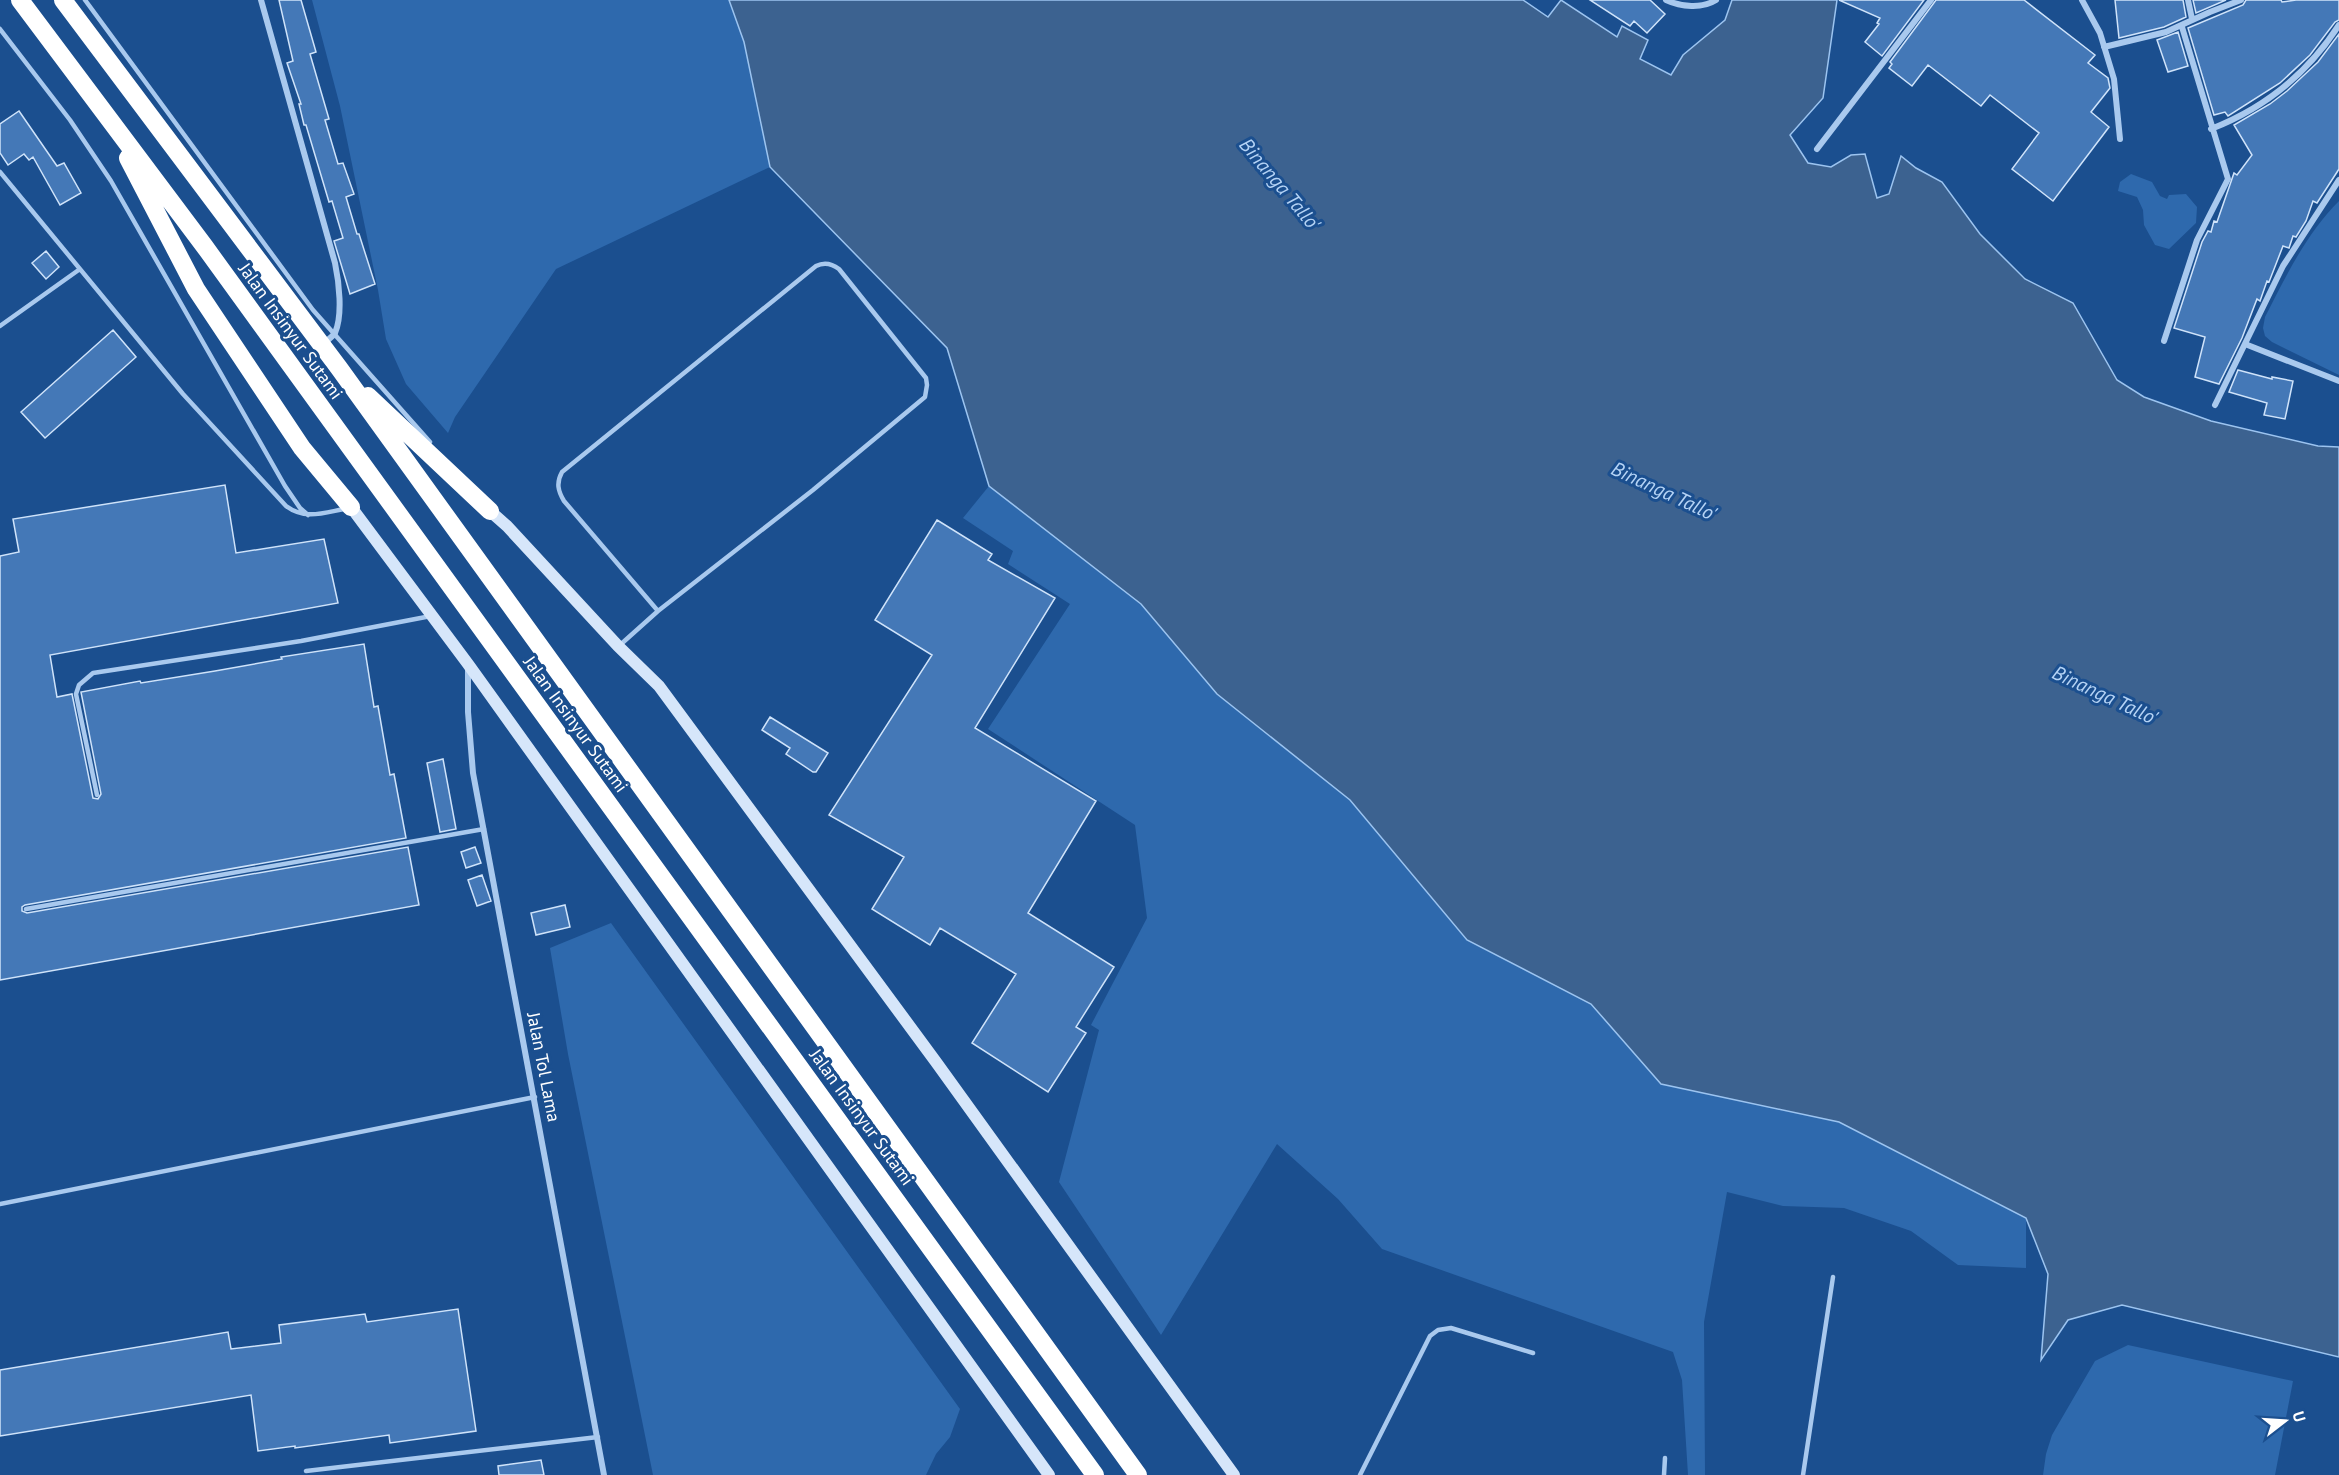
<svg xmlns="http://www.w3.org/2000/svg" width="2339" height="1475" viewBox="0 0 2339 1475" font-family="'PT Sans',sans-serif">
	<rect width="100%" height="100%" fill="#1b4f8f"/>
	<path fill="#2e69ad" d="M312 0H729L744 42 770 167 556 269 455 417 448 433 406 384 386 339 378 290 340 106Z
		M2131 174 2152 182 2160 196 2167 199 2169 195 2186 194 2197 207 2196 223 2169 249 2155 245 2144 225 2143 210 2137 197 2118 191 2120 182Z
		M2339 201V375L2272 342 2265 336 2263 328 2265 317C2286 276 2306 234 2339 201Z
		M989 486 1141 604 1217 694 1350 800 1467 940 1591 1004 1661 1084 1839 1122 2026 1218V1268L1958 1265 1911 1231 1844 1208 1783 1206 1727 1192 1704 1322 1705 1475H1688L1682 1380 1673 1352 1382 1249 1338 1199 1277 1144 1161 1335 1059 1182 1099 1030 1091 1025 1147 918 1135 825 988 729 1070 604 1008 564 1013 551 963 518Z
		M611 923 960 1409 950 1437 936 1454 926 1475H653L568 1054 550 948Z
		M2128 1345 2293 1381 2275 1475H2043L2046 1454 2052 1435 2095 1361Z"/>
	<path fill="#3c6290" stroke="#9cc4f0" stroke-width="1.5" d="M729 0H1523L1548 17 1561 0 1617 37 1622 26 1648 40 1640 59 1671 75 1683 55 1725 20 1732 0H1837L1823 98 1790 135 1808 163 1831 167 1851 155 1865 154 1877 198 1889 194 1901 156 1916 168 1942 182 1980 234 2025 279 2073 303 2117 380 2144 397 2211 421 2318 446 2339 447V1357L2122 1305 2068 1320 2041 1360 2048 1274 2026 1218 1839 1122 1661 1084 1591 1004 1467 940 1350 800 1217 694 1141 604 989 486 947 348 770 167 744 42Z"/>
	<path fill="#4478b7" stroke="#cfe3fa" stroke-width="1.5" d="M279 0H301L316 52 310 54 329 119 325 120 338 164 343 163 354 194 346 197 357 234H359L375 284 350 294 334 241 343 238 332 201 329 202 306 125H304L299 104H301L287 63 293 61Z
		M1590 0H1650L1665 14 1647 33 1634 21 1630 26Z
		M1839 0H1924L1882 56 1865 42 1879 24 1877 23 1880 18Z
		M1936 0H2024L2095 55 2088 63 2108 78 2110 88 2091 112 2109 127 2053 201 2012 169 2039 133 1990 95 1981 106 1928 65 1912 86 1889 68 1892 64 1890 62Z
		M2115 0H2183L2186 17 2164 27 2119 38Z
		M2193 0H2226L2196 13Z
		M2246 0H2281L2282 2 2296 0H2339V20L2335 22 2310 55 2280 83 2228 116 2225 112 2214 115 2188 28 2243 5Z
		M2178 32 2188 66 2168 72 2157 40Z
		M2339 34V169L2317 203 2313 201 2306 221 2296 237 2293 236 2289 248 2283 246 2269 282 2267 281 2260 301 2257 299 2242 338 2219 384 2195 377 2205 337 2174 328 2202 242 2208 231 2211 232 2214 221 2217 222 2234 173 2237 175 2252 155 2234 125 2270 104 2287 91 2318 62Z
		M19 111 57 166 64 163 81 193 60 205 33 157 29 160 24 154 8 165 0 153V124Z
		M46 251 59 267 46 279 32 263Z
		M113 330 136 357 45 438 21 412Z
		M2238 370 2272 379V377L2293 381 2285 419 2264 415 2267 403 2229 392Z
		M225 485 236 553 324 539 338 603 50 655 57 697 72 694 93 798 98 799 101 794 81 692 140 681 141 683 215 671 282 659 281 657 364 644 374 707 378 706 390 775 394 774 406 838 25 905 22 907V911L27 913 408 847 419 905 0 980V556L19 552 13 519Z
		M937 520 992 554 988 560 1055 598 975 728 1096 801 1028 913 1114 967 1076 1027 1086 1033 1048 1092 972 1043 1016 974 940 928 930 945 872 909 904 857 829 815 932 655 875 620Z
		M770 717 828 753 816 772H813L786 754 790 748 762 730Z
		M443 759 456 829 440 832 427 763Z
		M475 847 481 863 466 868 461 852Z
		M482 875 491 901 477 906 468 880Z
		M565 905 570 927 536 935 531 913Z
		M458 1309 476 1431 390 1443 389 1435 295 1448V1446L258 1451 251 1395 0 1436V1370L228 1332 231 1349 281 1343 279 1325 365 1314 367 1322Z
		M541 1460 544 1475H499L498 1466Z"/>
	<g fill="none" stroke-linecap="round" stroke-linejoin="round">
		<path stroke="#a9c9ee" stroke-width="4.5" d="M85 0 313 310 430 442
			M0 29 70 120 111 181 285 486 300 508 308 515
			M0 172 183 394 286 506C305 520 323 513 344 509
			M0 326 80 269
			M620 645 658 611 813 490 925 397 927 385 926 378 839 269C831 263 824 262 816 266L562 472C556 483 558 491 564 501L658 611
			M97 795 76 694 79 685 93 673 301 641 431 616
			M26 909 484 829
			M0 1204 535 1097
			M306 1471 598 1437
			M1360 1475 1430 1336 1438 1330 1451 1328 1533 1353
			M1664 1475 1665 1458
			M1803 1475 1833 1277"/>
		<path stroke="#a9c9ee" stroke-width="6" d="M261 0 335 263C339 282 343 315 335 333 333 336 328 340 324 343
			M1666 0C1681 7 1702 9 1716 0
			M2082 0 2100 33 2114 79 2120 139
			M2188 0 2192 19
			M2104 47 2166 32 2210 12 2241 0
			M2211 129C2265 108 2308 73 2339 25
			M1817 149 1931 0
			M2164 341 2197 240 2228 179 2182 27
			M2245 344 2339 381
			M2215 405 2283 266 2339 180
			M468 668V712L473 773 604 1475"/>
		<path stroke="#d6e6fa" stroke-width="12" d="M351 507 468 664 1049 1475
			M490 511 507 526 618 646 659 686 936 1062 1234 1475"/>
		<path stroke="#fff" stroke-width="18" d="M20 0 205 247 1095 1475
			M63 0 339 368 1138 1475
			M128 158 196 289 302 448 351 507
			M368 396 490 511"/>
	</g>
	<g text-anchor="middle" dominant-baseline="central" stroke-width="6" stroke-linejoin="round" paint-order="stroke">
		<g font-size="18" fill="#fff" stroke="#1b4f8f">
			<text transform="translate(291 331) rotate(54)">Jalan Insinyur Sutami</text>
			<text transform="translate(576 724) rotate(54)">Jalan Insinyur Sutami</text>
			<text transform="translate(544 1067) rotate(79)">Jalan Tol Lama</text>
			<text transform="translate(862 1117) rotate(54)">Jalan Insinyur Sutami</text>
		</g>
		<g font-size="20" font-style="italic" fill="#b5d3f5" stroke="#1b4f8f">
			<text transform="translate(1280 184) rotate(50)">Binanga Tallo'</text>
			<text transform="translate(1664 491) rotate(25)">Binanga Tallo'</text>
			<text transform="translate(2105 695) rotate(25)">Binanga Tallo'</text>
		</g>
	</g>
	<g transform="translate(2285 1421) rotate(73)" stroke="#1b4f8f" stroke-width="4.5" paint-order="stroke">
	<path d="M0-4.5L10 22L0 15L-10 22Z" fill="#ffffff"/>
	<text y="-9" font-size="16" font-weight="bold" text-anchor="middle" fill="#ffffff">U</text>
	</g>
</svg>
